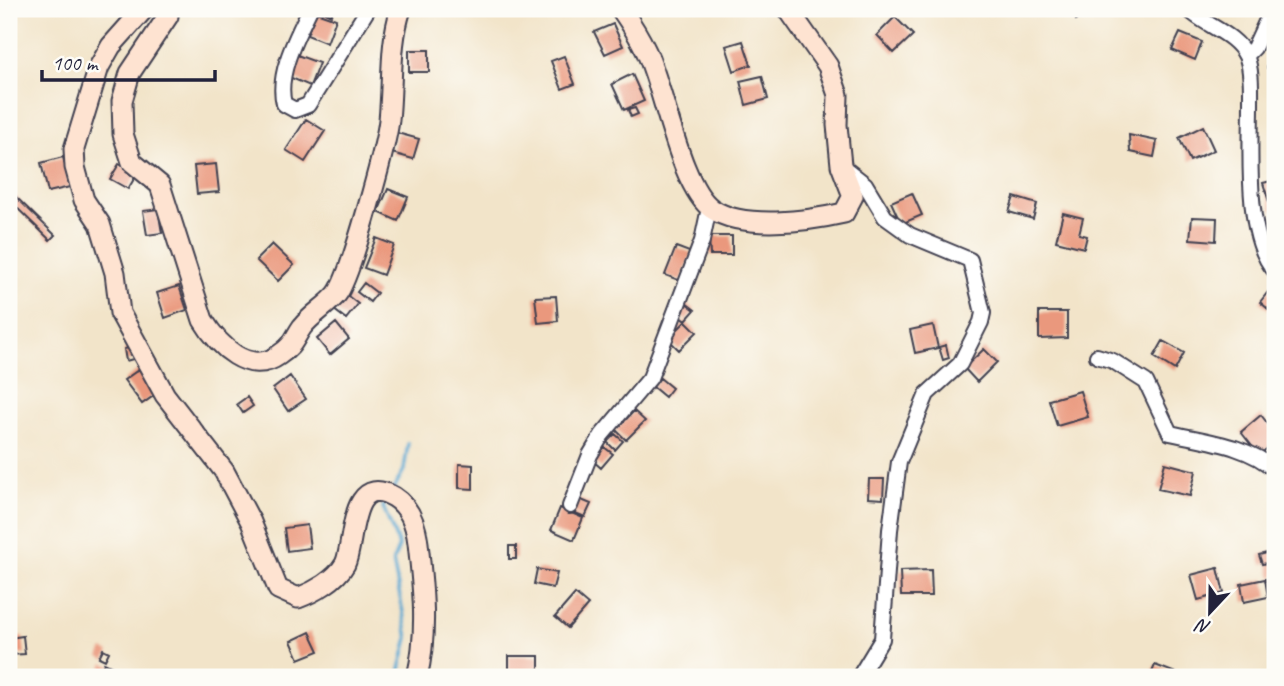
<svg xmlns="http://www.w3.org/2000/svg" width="1284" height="686" viewBox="0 0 1284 686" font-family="Caveat,sans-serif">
	<rect width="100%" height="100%" fill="#fdfcf7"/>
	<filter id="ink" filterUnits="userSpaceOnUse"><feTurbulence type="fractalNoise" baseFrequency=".0143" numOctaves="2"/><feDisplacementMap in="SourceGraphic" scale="14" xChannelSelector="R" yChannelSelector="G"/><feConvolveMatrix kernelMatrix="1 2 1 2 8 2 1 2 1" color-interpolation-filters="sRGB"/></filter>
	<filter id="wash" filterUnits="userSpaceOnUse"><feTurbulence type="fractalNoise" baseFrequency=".00686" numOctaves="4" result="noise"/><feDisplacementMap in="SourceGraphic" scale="28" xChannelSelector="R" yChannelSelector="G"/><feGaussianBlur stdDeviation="1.57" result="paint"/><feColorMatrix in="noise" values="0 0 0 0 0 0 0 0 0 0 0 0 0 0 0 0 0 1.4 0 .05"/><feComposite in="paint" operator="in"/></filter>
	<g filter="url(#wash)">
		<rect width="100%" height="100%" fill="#f2e4c9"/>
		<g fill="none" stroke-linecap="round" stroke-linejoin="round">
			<path stroke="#57a7d1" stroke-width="3.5" d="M393 490 404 470 408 443
				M387 500 383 507 399 546 393 561 408 638 398 677"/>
		</g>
		<g id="blocks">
			<path fill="#ea987d" d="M318 9H334L331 15Z
				M1071 9H1093L1094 11 1076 20Z
				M316 12 336 19 327 43 307 35Z
				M895 17 913 35 894 53 877 35Z
				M613 24 623 46 605 54 594 32Z
				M1180 33 1202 42 1195 60 1172 50Z
				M1269 40H1275V55H1271Z
				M743 41 751 65 734 71 726 46Z
				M409 50H429V72H409Z
				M297 55 319 63 310 86 289 77Z
				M564 56 575 84 562 89 551 61Z
				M1267 60H1275V68H1267Z
				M632 74 644 101 624 110 612 84Z
				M762 76 768 99 746 105 740 81Z
				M635 108 638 114 631 117 628 110Z
				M306 119 325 131 305 162 286 150Z
				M1203 126 1214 150 1190 161 1179 138Z
				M397 133 419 139 413 159 392 153Z
				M1129 135 1157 141 1154 157 1130 152Z
				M63 157 70 187 48 192 41 163Z
				M119 164 137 174 128 189 110 179Z
				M216 164 219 192 197 194 194 166Z
				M1275 180V210L1272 211 1263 183Z
				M388 189 408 197 398 221 378 212Z
				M912 193 922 215 901 224 891 202Z
				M14 195 55 235 50 240 9 200Z
				M1014 197 1037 204 1033 219 1009 212Z
				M158 209 162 233 147 235 143 211Z
				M1063 213 1083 218 1079 234 1087 236 1084 248 1056 241Z
				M1192 217 1217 218 1216 241 1190 239Z
				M709 236H732V255H710Z
				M376 238 394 245 383 275 364 268Z
				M272 244 294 265 278 281 256 260Z
				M676 247 692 253 681 281 665 275Z
				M364 283 377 293 370 302 357 292Z
				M1275 283V315L1260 302Z
				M179 286 187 310 165 318 157 293Z
				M344 293 358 304 346 319 333 309Z
				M556 296 558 321 538 323 535 297Z
				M686 303 695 310 686 320 678 313Z
				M1039 312H1067V338L1039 339Z
				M686 321 697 332 679 350 668 339Z
				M336 323 349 339 330 355 317 339Z
				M933 325 938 348 915 353 910 330Z
				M1163 341 1184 353 1175 370 1154 357Z
				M946 345 949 358 943 360 939 347Z
				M130 348 133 359 126 361 124 349Z
				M984 349 997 362 977 382 964 368Z
				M141 368 159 392 142 404 124 380Z
				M290 376 306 399 288 411 273 389Z
				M660 378 672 388 665 397 653 387Z
				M1080 391 1088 417 1057 426 1049 400Z
				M247 397 253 406 243 413 237 404Z
				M634 411 645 421 626 440 616 430Z
				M1261 415 1275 433V442L1259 455 1241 432Z
				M615 434 623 441 615 450 607 442Z
				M604 447 613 454 601 468 592 460Z
				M1165 463 1196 471 1190 496 1158 489Z
				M459 464 473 465V489L459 488Z
				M869 479H884L883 499 868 498Z
				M579 499 591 504 585 517 573 512Z
				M560 508 583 518 574 540 551 530Z
				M307 525 310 548 287 551 284 528Z
				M509 546H516V559H509Z
				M1275 551V576L1272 577 1268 563 1262 564 1259 555Z
				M1218 568 1224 593 1198 600 1191 575Z
				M537 569 557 573 553 588 534 584Z
				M931 570 932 596H901L900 571Z
				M1265 579 1268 597 1244 602 1241 584Z
				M575 594 588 605 568 628 555 617Z
				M310 632 319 651 299 659 291 641Z
				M23 636 25 654 9 655V638Z
				M103 649 109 652 105 660 99 657Z
				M509 656H539V677H509Z
				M104 663 129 675 128 677H98Z
				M1155 665 1176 673 1175 677H1150Z
				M543 674H566V677H543Z"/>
		</g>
	</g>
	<g filter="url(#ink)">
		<use href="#blocks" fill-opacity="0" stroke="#413f50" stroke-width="2"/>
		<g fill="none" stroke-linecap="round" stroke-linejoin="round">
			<g stroke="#413f50" stroke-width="18">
				<path id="street" d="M310 9C297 36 276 74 284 104L295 110 308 105 368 9
					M1188 9C1205 26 1235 33 1246 56 1252 69 1251 90 1251 104 1251 148 1244 237 1275 271
					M1246 56 1254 48 1272 9
					M842 166 865 184 885 217 910 235 970 260 983 313 981 322 960 364 927 394 899 462 890 530 882 639 859 677
					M1097 356 1113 361 1146 382 1170 433C1205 441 1248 445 1275 470
					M570 506 590 455 602 435 650 378 702 241 709 208"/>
			</g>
			<g stroke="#413f50" stroke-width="23">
				<path id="secondary" d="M144 9 111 46 99 67 74 149 75 167 84 200 100 224 115 273 120 313 165 395 224 471 251 522 278 589 298 598C314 592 336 580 345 564 355 544 349 471 394 497 410 507 416 526 418 543 423 588 428 633 417 677
					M165 9 168 16 130 73 122 101 123 134 132 162 160 185 203 320C218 345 249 377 279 355 294 345 293 340 302 327 312 314 327 306 337 294 351 276 386 146 389 120 393 82 389 45 401 9
					M621 9C630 22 639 36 646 51 664 88 680 187 712 209 743 230 809 221 844 213L853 196 841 165 837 125 838 95 828 66 788 9"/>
			</g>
			<use href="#street" stroke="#fff" stroke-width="14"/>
			<use href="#secondary" stroke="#fee3d1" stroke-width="19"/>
		</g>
	</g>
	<rect width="1284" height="686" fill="none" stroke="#fdfcf7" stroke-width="35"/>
	<g transform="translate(1210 612) rotate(202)" stroke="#fdfcf7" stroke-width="5" paint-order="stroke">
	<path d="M0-5L12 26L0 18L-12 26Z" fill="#22223b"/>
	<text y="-10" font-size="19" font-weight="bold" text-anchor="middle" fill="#22223b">N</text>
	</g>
	<path d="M42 70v10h173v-10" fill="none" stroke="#22223b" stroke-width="3.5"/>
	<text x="52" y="70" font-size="21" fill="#22223b" stroke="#fdfcf7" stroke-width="5" paint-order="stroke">100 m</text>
</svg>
